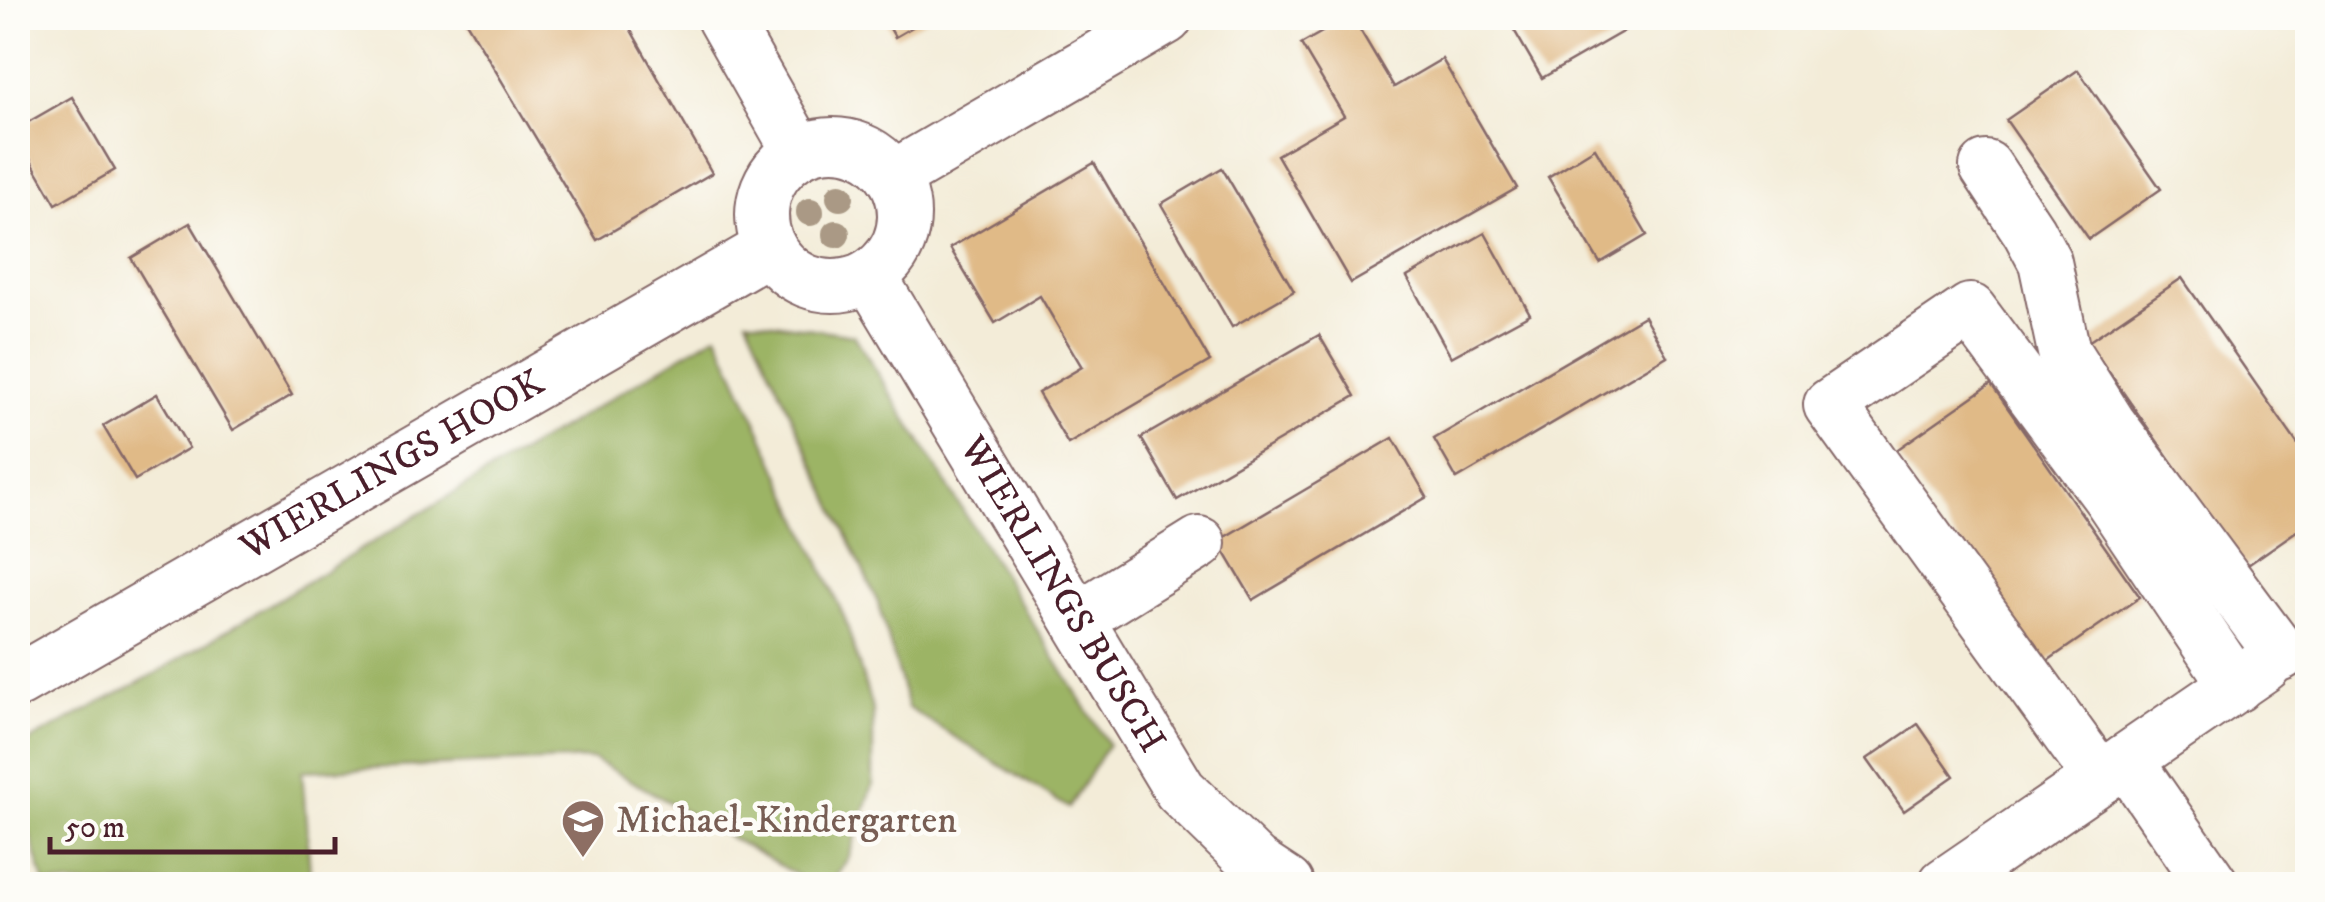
<svg xmlns="http://www.w3.org/2000/svg" width="2325" height="902" viewBox="0 0 2325 902" font-family="'IM FELL DW Pica',serif">
	<rect width="100%" height="100%" fill="#fdfcf7"/>
	<filter id="ink" filterUnits="userSpaceOnUse"><feTurbulence type="fractalNoise" baseFrequency=".01" numOctaves="2"/><feDisplacementMap in="SourceGraphic" scale="20" xChannelSelector="R" yChannelSelector="G"/><feConvolveMatrix kernelMatrix="1 2 1 2 8 2 1 2 1" color-interpolation-filters="sRGB"/></filter>
	<filter id="wash" filterUnits="userSpaceOnUse"><feTurbulence type="fractalNoise" baseFrequency=".0048" numOctaves="4" result="noise"/><feDisplacementMap in="SourceGraphic" scale="40" xChannelSelector="R" yChannelSelector="G"/><feGaussianBlur stdDeviation="2.25" result="paint"/><feColorMatrix in="noise" values="0 0 0 0 0 0 0 0 0 0 0 0 0 0 0 0 0 1.4 0 .05"/><feComposite in="paint" operator="in"/></filter>
	<g filter="url(#wash)">
		<rect width="100%" height="100%" fill="#f3ecd8"/>
		<path fill="#9cb465" stroke="#736a48" stroke-width="2.5" d="M747 319 854 335 1108 744 1069 808 908 708 878 603Z
			M717 334 845 619 873 711V785L849 857 831 884H812L593 759 302 771 311 884H45L18 797V747L158 672Z"/>
		<g id="blocks">
			<path fill="#e0ba87" d="M464 18H624L712 173 597 240Z
				M884 18H928L895 37Z
				M1347 18H1353L1394 87 1442 59 1517 188 1351 283 1277 155 1344 116 1301 44Z
				M1507 18H1633L1636 24 1542 78Z
				M2078 70 2161 189 2089 239 2006 120Z
				M72 97 115 170 56 204 18 138V128Z
				M1595 148 1647 235 1600 263 1548 177Z
				M1094 163 1210 361 1068 444 1038 393 1082 367 1040 296 995 323 950 248Z
				M1222 168 1294 291 1232 327 1161 204Z
				M190 223 292 395 233 430 131 258Z
				M1485 233 1530 314 1451 357 1407 277Z
				M2182 278 2308 459V523L2245 567 2088 342Z
				M1644 316 1667 356 1457 479 1434 439Z
				M1319 335 1355 396 1177 500 1141 438Z
				M1991 384 2140 597 2043 664 1895 451Z
				M157 394 189 448 135 480 103 426Z
				M1393 438 1427 497 1253 600 1218 541Z
				M1918 724 1954 776 1904 811 1867 759Z"/>
		</g>
	</g>
	<g filter="url(#ink)">
		<use href="#blocks" fill-opacity="0" stroke="#856768" stroke-width="2.5"/>
		<g fill="none" stroke-linecap="round" stroke-linejoin="round">
			<g stroke="#856768" stroke-width="56">
				<g id="minor">
					<path d="M723 18 799 152"/>
					<circle cx="833" cy="215" r="71"/>
					<path d="M1986 167 2029 232 2045 262 2064 352 2109 423 2281 654"/>
					<path d="M893 177 1166 18"/>
					<path id="s1" d="M870 276 1180 790 1255 863 1287 884"/>
					<path d="M1077 619 1199 543"/>
					<path id="s2" d="M18 681 770 248"/>
					<path d="M2126 760 2212 884"/>
					<path d="M2100 778 1830 405 1970 310 2109 497 2236 686"/>
					<path d="M1945 884 2265 665"/>
				</g>
			</g>
			<use href="#minor" stroke="#fff" stroke-width="52"/>
		</g>
		<g fill="#aa9985">
			<circle cx="840" cy="197" r="14"/>
			<circle cx="810" cy="212" r="14"/>
			<circle cx="836" cy="234" r="14"/>
		</g>
	</g>
	<defs>
		<g id="school-pin" transform="scale(2.25)"><path d="M0 17L-7.5 6A9.5 9.5 0 1 1 7.5 6Z" fill="#8d6e63" stroke="#fdfcf7"/><path d="M0-5L7-2L0 1L-7-2ZM-4 1L0 2.5L4 1V4Q0 6-4 4Z" fill="#fff"/></g>
	</defs>
	<g fill-rule="evenodd">
		<use href="#school-pin" x="583" y="821"/>
	</g>
	<g text-anchor="middle" dominant-baseline="central" stroke-width="9" stroke-linejoin="round" paint-order="stroke">
		<g font-size="38" fill="#4a1f2b" stroke="#fdfcf7">
			<text stroke="none"><textPath href="#s2" startOffset="432">WIERLINGS HOOK</textPath></text>
			<text stroke="none"><textPath href="#s1" startOffset="372">WIERLINGS BUSCH</textPath></text>
		</g>
		<g font-size="38" fill="#785e54" stroke="#fdfcf7" text-anchor="start">
			<text x="616" y="821">Michael-Kindergarten</text>
		</g>
	</g>
	<rect width="2325" height="902" fill="none" stroke="#fdfcf7" stroke-width="60"/>
	<path d="M50 837v15h285v-15" fill="none" stroke="#4a1f2b" stroke-width="5"/>
	<text x="65" y="837" font-size="30" fill="#4a1f2b" stroke="#fdfcf7" stroke-width="8" paint-order="stroke">50 m</text>
</svg>
